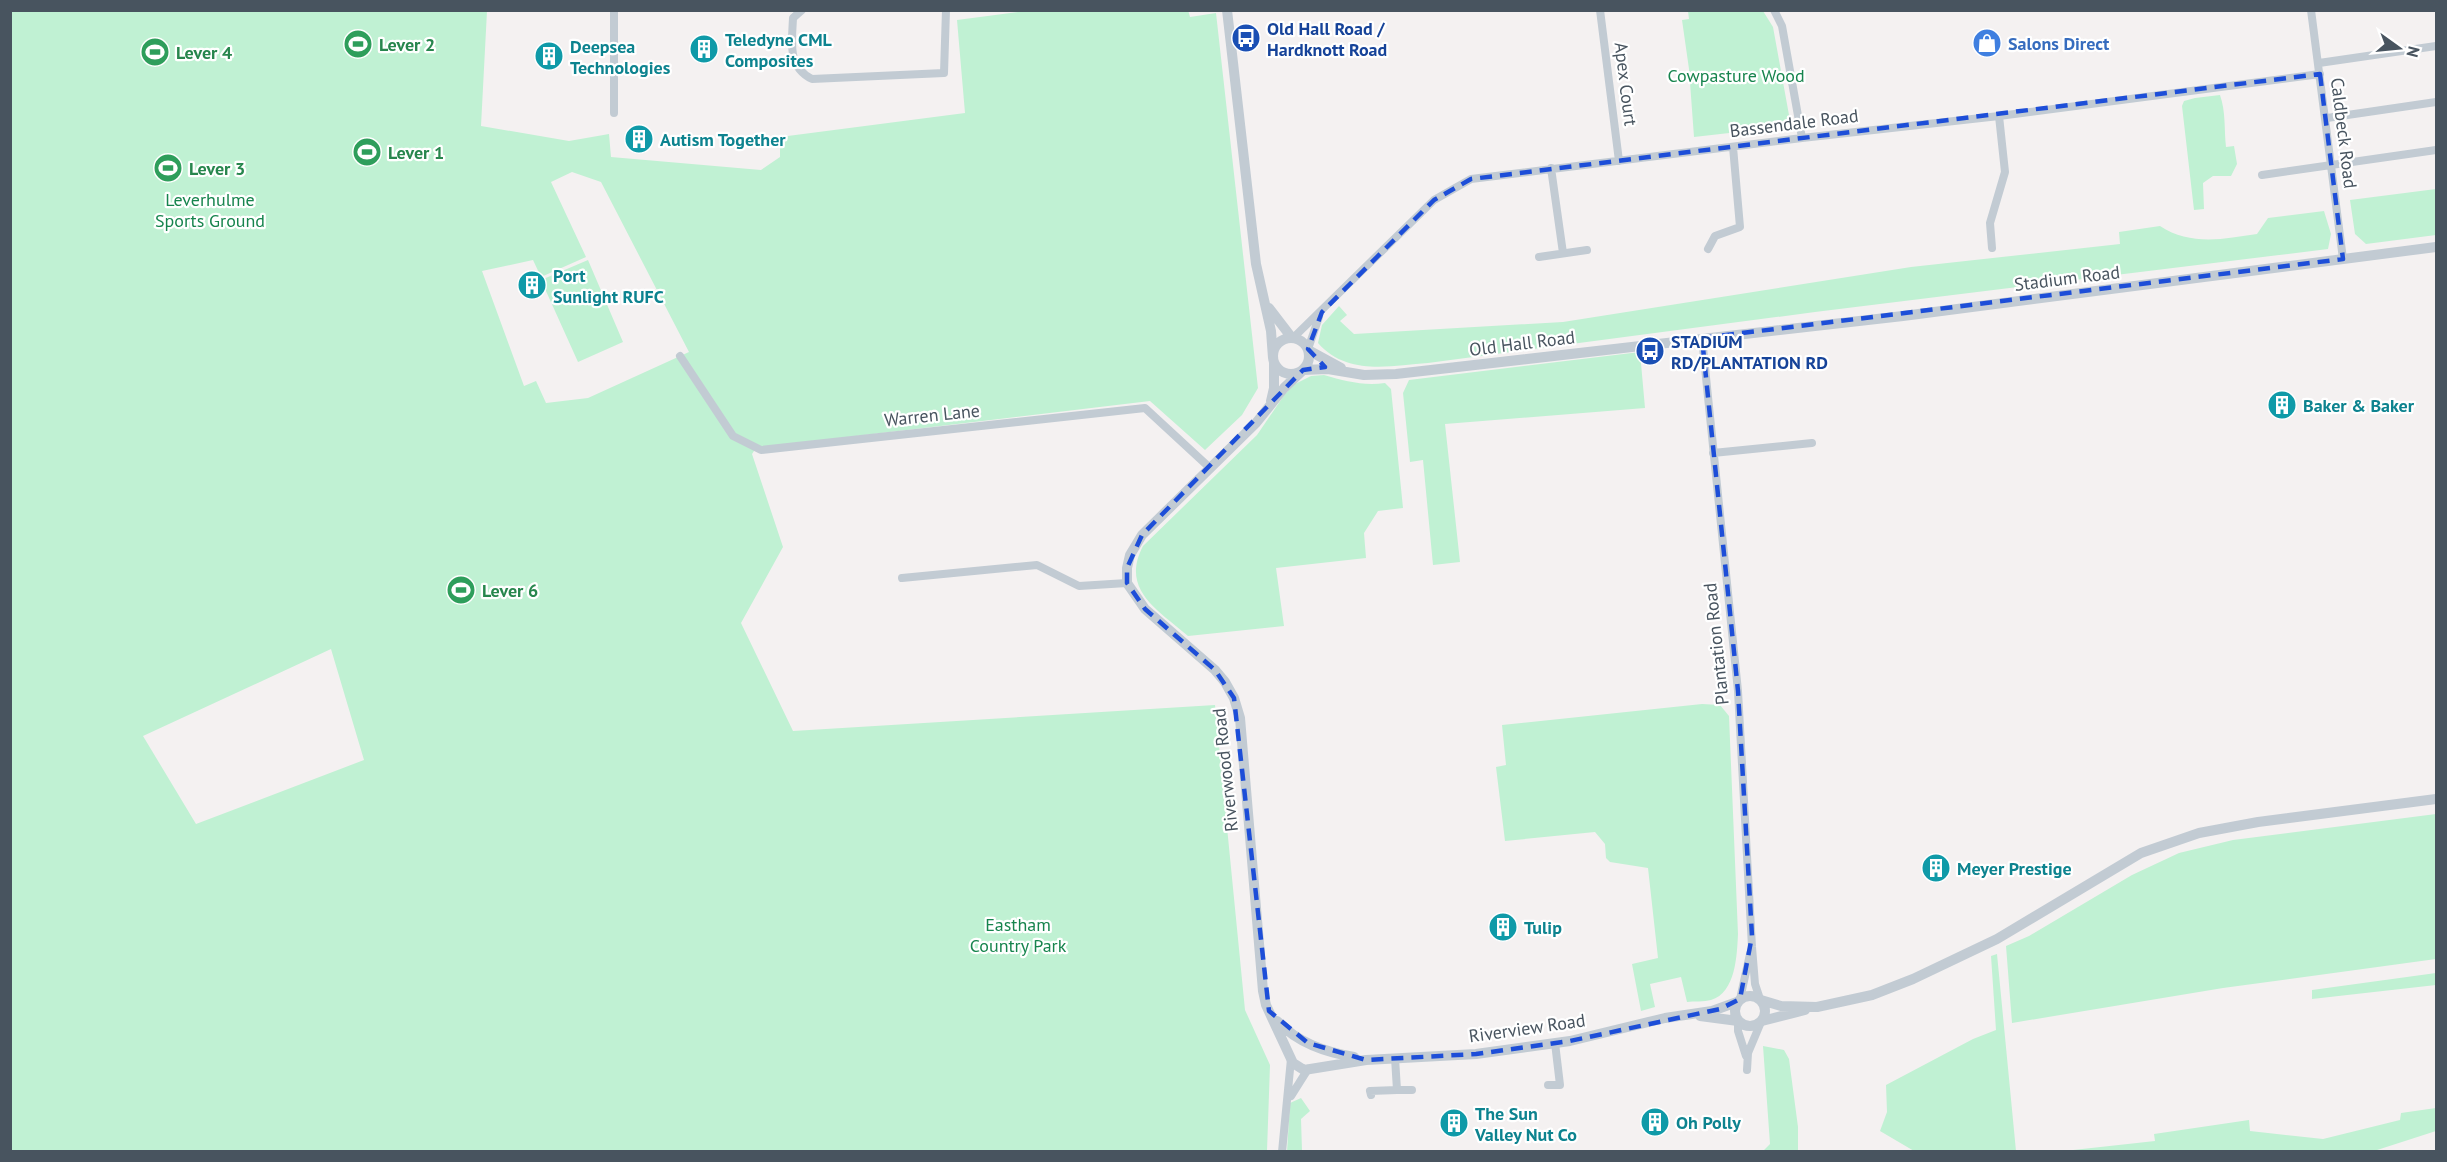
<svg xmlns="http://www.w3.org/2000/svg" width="2447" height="1162" viewBox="0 0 2447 1162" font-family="'PT Sans',sans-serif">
	<rect width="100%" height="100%" fill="#f4f1f1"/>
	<path fill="#c0f1d3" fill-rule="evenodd" d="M1034 10H1188L1190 17 1216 13 1258 388 1242 415 1205 450 1150 401 756 448 752 454 783 547 741 623 793 731 1215 705 1245 1010 1270 1065 1267 1151H11L10 11H487L481 126 569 141 609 134 611 157 761 170 780 157V137L965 113 957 20ZM572 172 601 182 689 352 588 398 546 403 536 381 524 386 482 271 533 260 541 277 586 257 551 182ZM331 649 364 760 196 824 143 736Z
		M1688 11H1763L1773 27 1791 126 1694 137 1689 69 1682 20 1689 19Z
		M2220 95C2226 112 2224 129 2226 147L2234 146 2237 164 2231 176H2213L2203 183 2204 209 2194 210 2182 106 2184 101 2195 98Z
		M2436 189V235L2366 244 2355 234 2350 200Z
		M2324 211 2331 234 2328 249 1815 312 1428 363C1390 366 1347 376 1318 343L1322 325 1339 306 1347 315 1340 321 1354 334 1563 322 1911 267 2120 244 2119 232 2160 226C2190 246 2224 239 2257 234L2268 218Z
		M588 260 623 342 578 362 541 280Z
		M1640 352 1645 408 1445 424 1460 562 1433 565 1423 460 1410 462 1403 393 1409 380Z
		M1324 375C1345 381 1363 386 1385 383L1391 389 1403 508 1378 511 1364 533 1366 558 1276 568 1284 626 1188 636C1158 610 1120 590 1143 546L1257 435 1285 394 1295 384 1311 376Z
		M1702 704 1720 705 1729 716 1738 934C1737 954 1736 993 1711 1000 1704 1002 1694 1001 1687 1002L1681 977 1650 984 1655 1007 1641 1011 1632 964 1658 958 1648 868 1610 862 1606 858 1605 844 1595 832 1505 841 1496 767 1506 765 1502 725Z
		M2436 814V959L2223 988 2012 1023 2006 946 2029 936 2132 875 2179 853 2233 840Z
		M1997 954 2016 1151H1914L1880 1131 1887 1112 1886 1085 1973 1039 1996 1030 1991 956Z
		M2436 973V985L2312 999V990Z
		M1763 1046 1784 1050 1789 1059 1798 1127V1151H1763L1770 1144Z
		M1301 1098 1310 1111 1301 1119 1302 1151 1287 1152 1290 1103Z
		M2436 1108V1131L2374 1151H2064L2155 1141 2154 1134 2249 1120 2250 1131 2323 1139 2400 1120 2401 1113Z"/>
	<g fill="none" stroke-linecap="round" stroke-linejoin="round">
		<path stroke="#c2cbd3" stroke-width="8" d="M614 10V113
			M802 10 793 18C792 42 787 67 812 79L944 73 946 10
			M1600 10 1619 161
			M1774 10 1782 26 1802 138
			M2311 10 2343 259
			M2319 63 2436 46
			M2327 118 2436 102
			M1551 168 1563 253
			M2262 175 2436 150
			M1992 248 1990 223 2005 172 1999 116
			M1708 249 1715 236 1740 227 1733 147
			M1539 257 1587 250
			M1293 338 1434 200 1471 179 1802 138 1999 116 2320 74
			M1702 338 1738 691 1752 947 1755 984 1760 999
			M1308 349 1319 317
			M680 356 733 436 761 450 1145 408 1210 468
			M1713 453 1812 443
			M902 578 1037 565 1079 586 1127 583
			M1740 999 1750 954
			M1738 1021V1031L1746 1056
			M1395 1058 1397 1090H1412
			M1747 1070 1748 1053 1761 1022
			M1548 1085H1560L1555 1043
			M1371 1095 1370 1091 1397 1090
			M1291 1096 1308 1069
			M1282 1152 1291 1059"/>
		<path stroke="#c2cbd3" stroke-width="10" d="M1227 10 1256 264 1271 331 1273 358
			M1269 308 1292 338
			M1273 356a18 18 0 1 1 36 0a18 18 0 1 1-36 0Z
			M1308 350 1341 368
			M1303 370 1328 369 1364 375 1396 374 1903 316 2436 247
			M1302 371 1284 388 1256 423 1142 535 1130 555 1127 568V583L1145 609 1215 670 1225 682 1234 698 1240 718 1263 991 1266 1005 1293 1063 1304 1070 1366 1060 1476 1054 1570 1041 1665 1018 1712 1011 1737 1002
			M1271 401 1274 388V363
			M1735 1011a15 15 0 1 1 30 0a15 15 0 1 1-30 0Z
			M1761 1000 1781 1006 1817 1007 1872 995 1913 979 1997 939 2141 853 2199 833 2258 822 2436 799
			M1700 1016 1738 1021
			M1277 1021C1298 1043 1325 1052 1354 1057
			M1762 1021 1805 1010"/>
	</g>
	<path fill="none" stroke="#1d4ed8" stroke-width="4.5" stroke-dasharray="12 8" stroke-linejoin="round" d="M2320 74 2343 259 1702 338 1738 691 1752 936 1740 999 1720 1009 1570 1041 1476 1054 1366 1060 1308 1043 1269 1011 1234 698 1215 670 1145 609 1127 583V568L1142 535 1303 370 1325 367 1308 349 1322 312 1434 200 1471 179Z"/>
	<defs>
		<g id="bus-disc" transform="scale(1.5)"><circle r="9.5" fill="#1a4fb4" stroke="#fff"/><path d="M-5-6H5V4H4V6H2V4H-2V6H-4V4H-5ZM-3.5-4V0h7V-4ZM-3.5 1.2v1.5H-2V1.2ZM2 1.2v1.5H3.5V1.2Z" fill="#fff"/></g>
		<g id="shop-disc" transform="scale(1.5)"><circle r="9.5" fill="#3f7fe0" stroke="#fff"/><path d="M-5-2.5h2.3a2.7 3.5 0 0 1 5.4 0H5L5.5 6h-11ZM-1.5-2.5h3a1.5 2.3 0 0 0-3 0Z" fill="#fff"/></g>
		<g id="stadium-disc" transform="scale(1.5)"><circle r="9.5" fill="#2e9e5b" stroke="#fff"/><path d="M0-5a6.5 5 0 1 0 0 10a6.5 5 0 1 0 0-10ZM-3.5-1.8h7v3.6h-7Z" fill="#fff"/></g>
		<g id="building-disc" transform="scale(1.5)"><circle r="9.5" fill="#0f9aa8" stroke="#fff"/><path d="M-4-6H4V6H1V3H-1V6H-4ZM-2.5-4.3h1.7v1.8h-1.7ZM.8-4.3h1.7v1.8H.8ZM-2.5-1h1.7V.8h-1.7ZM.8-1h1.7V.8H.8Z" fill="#fff"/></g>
	</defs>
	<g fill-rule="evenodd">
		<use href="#bus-disc" x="1246" y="38"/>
		<use href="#shop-disc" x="1987" y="43"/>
		<use href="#stadium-disc" x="358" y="44"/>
		<use href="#building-disc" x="704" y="49"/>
		<use href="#stadium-disc" x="155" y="52"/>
		<use href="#building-disc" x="549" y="56"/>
		<use href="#building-disc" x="639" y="139"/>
		<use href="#stadium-disc" x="367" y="152"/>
		<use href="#stadium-disc" x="168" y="168"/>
		<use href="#building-disc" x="532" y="285"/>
		<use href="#bus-disc" x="1650" y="351"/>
		<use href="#building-disc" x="2282" y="405"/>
		<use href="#stadium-disc" x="461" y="590"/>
		<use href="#building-disc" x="1936" y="868"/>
		<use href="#building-disc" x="1503" y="927"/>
		<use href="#building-disc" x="1655" y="1122"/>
		<use href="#building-disc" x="1454" y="1123"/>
	</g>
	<g text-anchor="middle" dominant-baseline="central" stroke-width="4.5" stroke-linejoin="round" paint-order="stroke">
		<g font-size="18" font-weight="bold" fill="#164399" stroke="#fff" text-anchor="start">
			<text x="1267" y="28">Old Hall Road /<tspan x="1267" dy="21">Hardknott Road</tspan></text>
			<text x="1671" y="341">STADIUM<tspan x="1671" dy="21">RD/PLANTATION RD</tspan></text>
		</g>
		<g font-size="18" font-weight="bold" fill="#0d838f" stroke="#fff" text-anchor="start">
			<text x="725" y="39">Teledyne CML<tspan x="725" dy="21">Composites</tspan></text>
			<text x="570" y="46">Deepsea<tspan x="570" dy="21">Technologies</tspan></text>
			<text x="660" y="139">Autism Together</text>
			<text x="553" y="275">Port<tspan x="553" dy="21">Sunlight RUFC</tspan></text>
			<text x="2303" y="405">Baker &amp; Baker</text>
			<text x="1957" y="868">Meyer Prestige</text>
			<text x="1524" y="927">Tulip</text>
			<text x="1475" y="1113">The Sun<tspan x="1475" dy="21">Valley Nut Co</tspan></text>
			<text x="1676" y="1122">Oh Polly</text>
		</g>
		<g font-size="18" font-weight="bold" fill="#366cbe" stroke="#fff" text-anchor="start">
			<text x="2008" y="43">Salons Direct</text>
		</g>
		<g font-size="18" font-weight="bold" fill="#27864d" stroke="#fff" text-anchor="start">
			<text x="379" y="44">Lever 2</text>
			<text x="176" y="52">Lever 4</text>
			<text x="388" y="152">Lever 1</text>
			<text x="189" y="168">Lever 3</text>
			<text x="482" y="590">Lever 6</text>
		</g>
		<g font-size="18" fill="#16844d" stroke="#fff">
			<text x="1736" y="75">Cowpasture Wood</text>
			<text x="210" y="199">Leverhulme<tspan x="210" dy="21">Sports Ground</tspan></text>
			<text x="1018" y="924">Eastham<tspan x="1018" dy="21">Country Park</tspan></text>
		</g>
		<g font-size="18" fill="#48545f" stroke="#fff">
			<text transform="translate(1626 84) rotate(83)">Apex Court</text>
			<text transform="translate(1794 123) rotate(-7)">Bassendale Road</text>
			<text transform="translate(2344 133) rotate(83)">Caldbeck Road</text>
			<text transform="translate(2067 278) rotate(-7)">Stadium Road</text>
			<text transform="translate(1522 343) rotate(-7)">Old Hall Road</text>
			<text transform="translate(932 415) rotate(-6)">Warren Lane</text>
			<text transform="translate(1716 644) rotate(-96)">Plantation Road</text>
			<text transform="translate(1225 770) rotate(-96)">Riverwood Road</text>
			<text transform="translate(1527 1028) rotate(-8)">Riverview Road</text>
		</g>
	</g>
	<rect width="2447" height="1162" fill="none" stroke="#48545f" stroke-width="24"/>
	<g transform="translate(2399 48) rotate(105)" stroke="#ffffff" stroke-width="4.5" paint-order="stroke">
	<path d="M0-4.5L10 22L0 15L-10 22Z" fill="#48545f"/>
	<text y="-9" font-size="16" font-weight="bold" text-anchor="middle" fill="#48545f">N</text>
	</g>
</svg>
